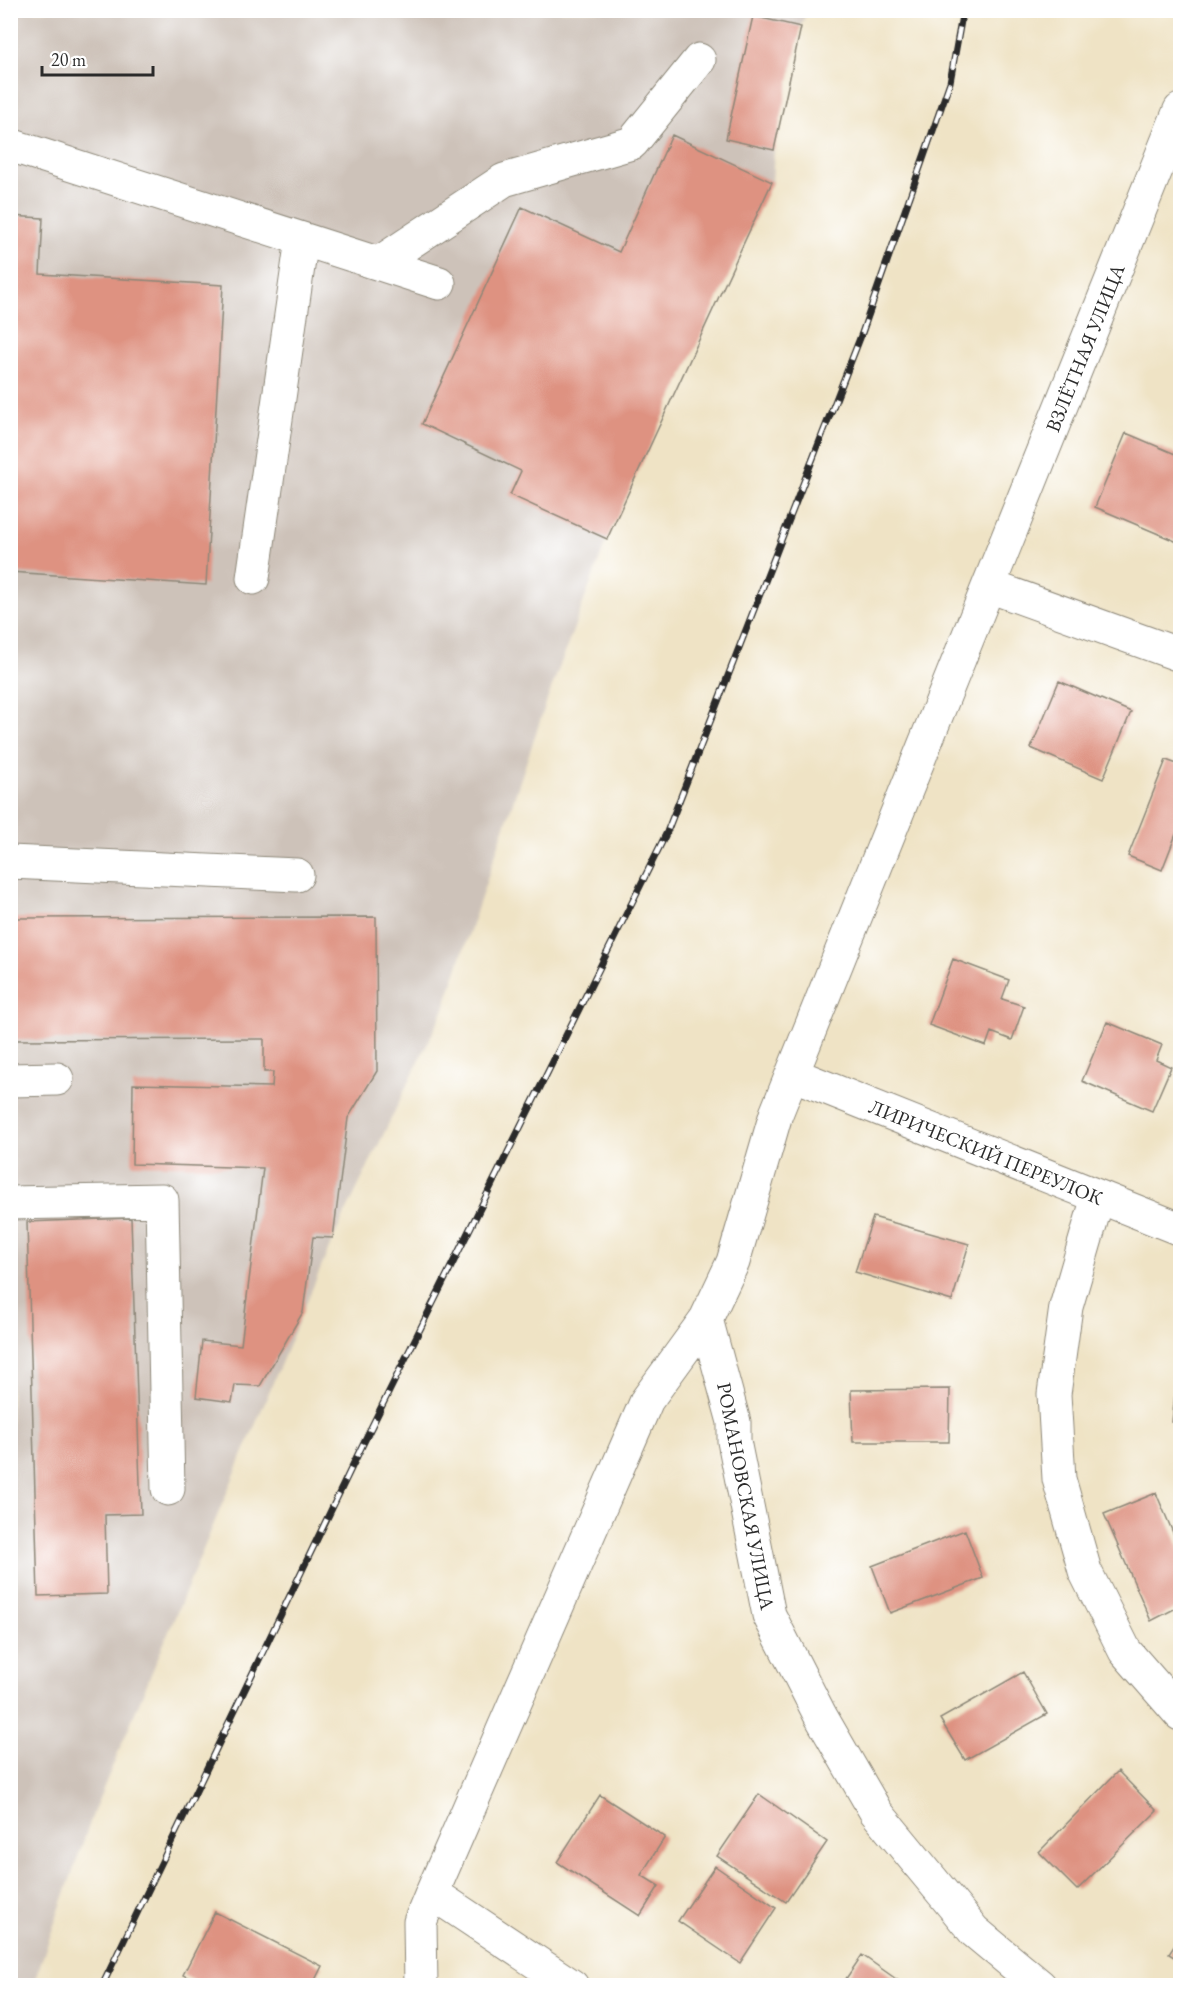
<svg xmlns="http://www.w3.org/2000/svg" width="1191" height="1996" viewBox="0 0 1191 1996" font-family="'EB Garamond',serif">
	<rect width="100%" height="100%" fill="#fff"/>
	<filter id="ink" filterUnits="userSpaceOnUse"><feTurbulence type="fractalNoise" baseFrequency=".0167" numOctaves="2"/><feDisplacementMap in="SourceGraphic" scale="12" xChannelSelector="R" yChannelSelector="G"/><feConvolveMatrix kernelMatrix="1 2 1 2 8 2 1 2 1" color-interpolation-filters="sRGB"/></filter>
	<filter id="wash" filterUnits="userSpaceOnUse"><feTurbulence type="fractalNoise" baseFrequency=".008" numOctaves="4" result="noise"/><feDisplacementMap in="SourceGraphic" scale="24" xChannelSelector="R" yChannelSelector="G"/><feGaussianBlur stdDeviation="1.35" result="paint"/><feColorMatrix in="noise" values="0 0 0 0 0 0 0 0 0 0 0 0 0 0 0 0 0 1.4 0 .05"/><feComposite in="paint" operator="in"/></filter>
	<g filter="url(#wash)">
		<rect width="100%" height="100%" fill="#efe3c5"/>
		<path fill="#cdc2b9" d="M11 11H807L801 27 774 150 772 182 607 539 546 703 443 1011 333 1239 95 1808 33 1985 11 1986Z"/>
		<g id="blocks">
			<path fill="#de9281" d="M753 16 801 27 774 150 726 139Z
				M672 135 772 182 607 539 510 495 521 471 422 424 522 207 619 252Z
				M10 216 43 218 40 274 223 285 206 585 10 572Z
				M1126 433 1180 456V543L1095 507Z
				M1059 681 1131 712 1103 779 1031 748Z
				M1166 760 1180 765V824L1162 870 1128 856Z
				M376 917 377 1071 348 1118 333 1238 313 1237 303 1312 260 1386 235 1385 232 1402 196 1397 202 1341 241 1345 263 1168 132 1164 133 1084 272 1087 273 1072H264V1039L10 1040V918Z
				M953 959 1009 980 1002 999 1024 1006 1012 1040 991 1032 986 1046 929 1025Z
				M1107 1022 1162 1045 1156 1060 1171 1067 1152 1111 1082 1081Z
				M873 1217 969 1244 952 1301 855 1272Z
				M131 1218 141 1514 105 1515 107 1594 38 1596 27 1222Z
				M1179 1355H1180V1423L1172 1422Z
				M950 1389 949 1442H853L851 1390Z
				M1156 1493 1180 1549V1606L1151 1621 1104 1514Z
				M965 1530 983 1578 890 1613 872 1566Z
				M1023 1672 1047 1714 965 1760 940 1719Z
				M1118 1771 1157 1811 1077 1890 1039 1852Z
				M759 1794 827 1842 786 1902 717 1856Z
				M600 1795 665 1837 641 1875 659 1886 640 1916 557 1862Z
				M715 1866 776 1908 740 1963 678 1921Z
				M215 1912 322 1966 312 1986H204L183 1975Z
				M1180 1937V1961L1169 1954Z
				M862 1955 906 1986H841Z"/>
		</g>
	</g>
	<g filter="url(#ink)">
		<use href="#blocks" fill-opacity="0" stroke="#8d8778" stroke-width="1.5"/>
		<g fill="none" stroke-linecap="round" stroke-linejoin="round">
			<g stroke="#8d8778" stroke-width="35">
				<path id="minor" d="M10 145 439 283
					M379 263 504 180 632 143 699 60
					M253 578 302 239
					M989 586 1180 655
					M10 862 297 875
					M792 1074 1180 1229
					M10 1080 57 1079
					M1098 1197 1066 1307 1054 1394 1059 1479 1085 1571 1125 1651 1180 1714
					M10 1203 162 1200 168 1489
					M432 1893 572 1986
					M421 1986 420 1922 432 1893 647 1400 706 1319
					M1040 1986 974 1931 876 1812 820 1715 769 1615 734 1441V1422L706 1319 733 1262 776 1114 1180 110"/>
			</g>
			<use href="#minor" stroke="#fff" stroke-width="33"/>
			<g stroke="#2b2b2b" stroke-width="7">
				<path id="rail" d="M102 1986 361 1448 667 832 862 333 950 82 963 10"/>
			</g>
			<use href="#rail" stroke="#fff" stroke-width="4.5" stroke-dasharray="14" stroke-linecap="butt"/>
		</g>
	</g>
	<g text-anchor="middle" dominant-baseline="central" stroke-width="4.5" stroke-linejoin="round" paint-order="stroke">
		<g font-size="20" fill="#2b2b2b" stroke="#fff">
			<text transform="translate(1085 348) rotate(-68)">ВЗЛЁТНАЯ УЛИЦА</text>
			<text transform="translate(986 1152) rotate(22)">ЛИРИЧЕСКИЙ ПЕРЕУЛОК</text>
			<text transform="translate(746 1496) rotate(79)">РОМАНОВСКАЯ УЛИЦА</text>
		</g>
	</g>
	<rect width="1191" height="1996" fill="none" stroke="#fff" stroke-width="36"/>
	<path d="M42 66v9h111v-9" fill="none" stroke="#2b2b2b" stroke-width="3"/>
	<text x="51" y="66" font-size="18" fill="#2b2b2b" stroke="#ffffff" stroke-width="4.5" paint-order="stroke">20 m</text>
</svg>
